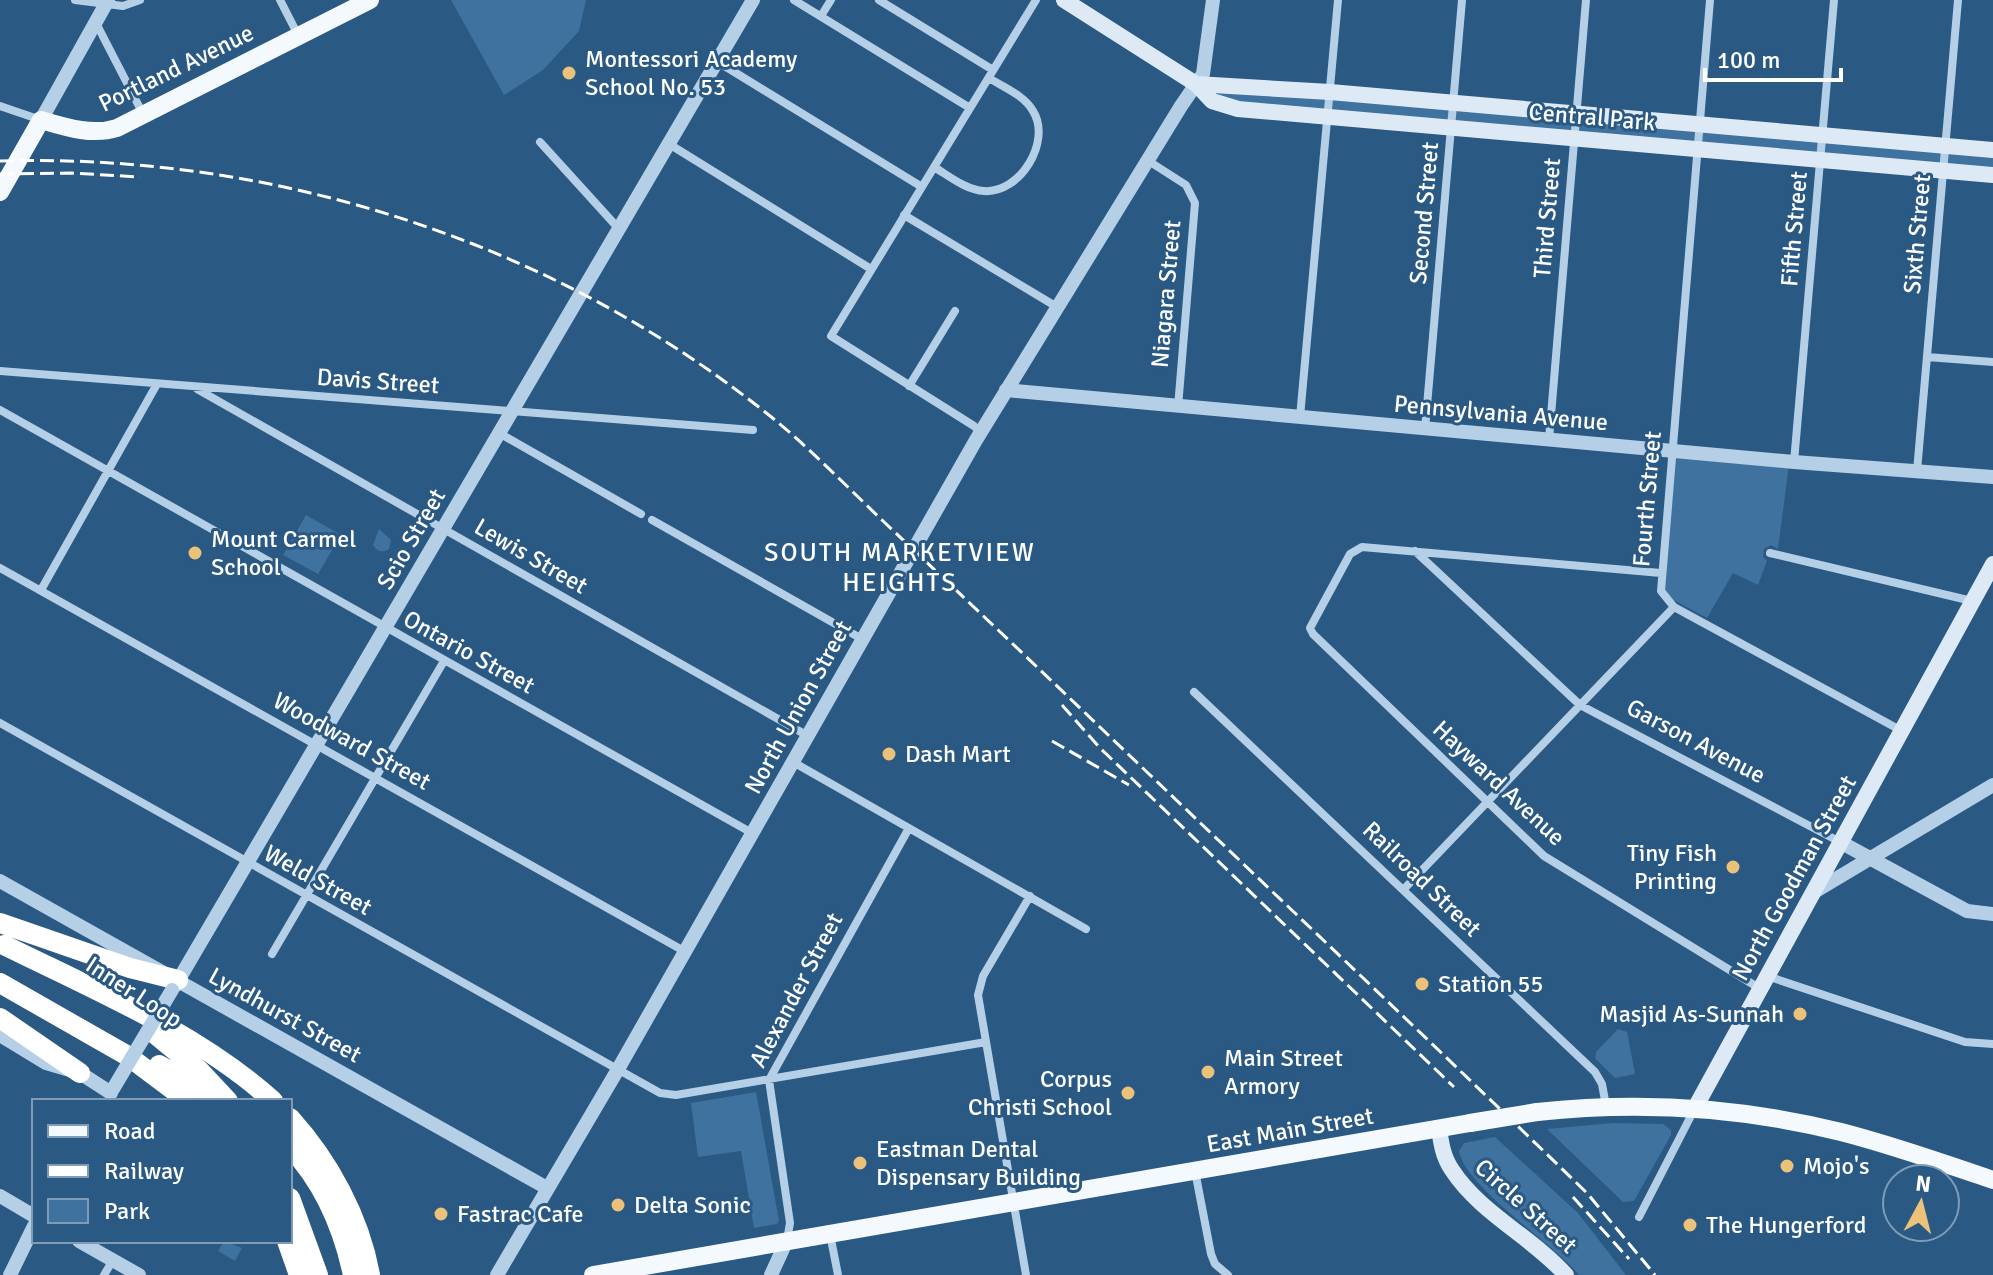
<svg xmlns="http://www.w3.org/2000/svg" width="1993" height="1275" viewBox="0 0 1993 1275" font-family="Signika,sans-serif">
	<rect width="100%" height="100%" fill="#2a5983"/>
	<path fill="#3f729f" d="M451 0H586L579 31 543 70 504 95Z
		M1212 88 1993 154V171L1246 106 1221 97Z
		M1676 458 1789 465 1778 549 1771 545 1764 549 1763 557 1767 561 1758 585 1733 573 1707 618 1668 597 1664 590Z
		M306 515 341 535 318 574 283 555Z
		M379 529 391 540 389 549C383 553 377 552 373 545Z
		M1618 1029 1627 1032 1635 1074 1615 1078 1595 1058 1596 1052Z
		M756 1092 779 1221 777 1224 754 1228 741 1151 698 1157 691 1103Z
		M1613 1123 1663 1124 1671 1130V1135L1634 1201 1623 1202 1547 1129Z
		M1495 1137 1578 1213 1626 1275H1579C1554 1244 1465 1187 1459 1151L1464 1143Z
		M224 1241 242 1248 235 1261 218 1251Z"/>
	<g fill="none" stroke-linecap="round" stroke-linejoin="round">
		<path stroke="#b4cfe6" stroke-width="8" d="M75 0 123 6 140 0
			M280 0 298 35
			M794 0 970 108
			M879 0 993 70
			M1710 0 1661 591 1674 607 1902 731
			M821 16 831 0
			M96 23 143 114
			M718 62 922 187
			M0 106 41 120
			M540 142 619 229
			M669 144 871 269
			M1147 160 1186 185 1195 203 1178 407
			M934 167C949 176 966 190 984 191 1020 194 1052 141 1033 111 1024 95 1003 87 989 78
			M904 215 1057 307
			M1927 357 1993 362
			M0 371 753 430
			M909 386 955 311
			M197 389 808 736
			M0 410 752 833
			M1300 417 1338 0
			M1425 429 1462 0
			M499 433 641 514
			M981 433 974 426 831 336 1036 0
			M1549 439 1586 0
			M1794 462 1834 0
			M1917 471 1958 0
			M652 520 862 639
			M1415 551 1580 705 1842 843
			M1770 553 1972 601
			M0 568 684 951
			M1661 573 1362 547 1350 554 1310 628 1313 634 1544 856 1759 988
			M41 590 157 384
			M1194 692 1595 1072 1602 1084 1606 1106
			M0 723 660 1093 676 1095 986 1042
			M793 762 1086 929
			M1404 889 1674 607
			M272 954 444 661
			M1767 976 1965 1042 1993 1044
			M1195 1171 1211 1254 1215 1264 1228 1275
			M1639 1217 1695 1108
			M830 1234 838 1275
			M787 1240 790 1223 769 1080 909 828
			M104 1275 113 1260
			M1026 1275 978 995 983 976 1030 896"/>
		<path stroke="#b4cfe6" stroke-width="14" d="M41 120 108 0
			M1006 390 1794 462 1993 477
			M1842 843 1967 911 1993 914
			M0 881 547 1188
			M1814 892 1993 785
			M175 986 753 0
			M0 1035 46 1063 80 1073 111 1093
			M0 1196 34 1216
			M79 1241 139 1275
			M10 1275 34 1226
			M497 1275 617 1071 976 440 1181 106 1203 74 1213 0
			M771 1275 787 1240"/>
		<path stroke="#ddeaf6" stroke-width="16" d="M1064 0 1196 84 1212 101 1238 109 1993 175
			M1196 84 1330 92 1993 150
			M1695 1108 1993 564
			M1439 1128C1441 1143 1443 1157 1452 1170 1480 1213 1532 1237 1566 1275"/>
		<path stroke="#f4f9fd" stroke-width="18" d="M0 192 41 120C65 127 92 136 117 128L370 0
			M1537 1112C1639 1101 1741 1107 1841 1132 1892 1145 1943 1163 1993 1180
			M593 1275 1470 1123"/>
		<path stroke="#fff" stroke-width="20" d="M0 923 130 968 178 980
			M4 945C95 990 198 1033 273 1101
			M0 983 128 1056 188 1101
			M0 1018 80 1073
			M155 1034 200 1071 228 1101
			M159 1065 215 1096
			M290 1118C329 1161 360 1218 370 1275
			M290 1147C324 1183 343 1228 353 1275
			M290 1198 318 1275
			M287 1241 299 1275"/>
		<path stroke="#fff" stroke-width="3" stroke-dasharray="14 6" stroke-linecap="butt" d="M0 161C272 153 546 240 760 408 804 442 843 483 883 521 957 591 1031 661 1104 731 1265 885 1427 1038 1587 1193L1655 1275
			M0 174 71 173 140 177
			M1062 705 1100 748 1454 1087
			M1052 741 1129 785
			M1573 1197 1629 1259"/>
		<path stroke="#b4cfe6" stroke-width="14" d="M113 1089 172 990"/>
		<path stroke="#f4f9fd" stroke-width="18" d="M1470 1123 1537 1112"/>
	</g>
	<g fill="#ecc27b" stroke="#2a5983" stroke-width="3">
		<circle cx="569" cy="73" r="8"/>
		<circle cx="195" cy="553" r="8"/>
		<circle cx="889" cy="754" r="8"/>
		<circle cx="1733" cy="867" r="8"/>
		<circle cx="1422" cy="984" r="8"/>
		<circle cx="1800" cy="1014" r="8"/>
		<circle cx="1208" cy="1072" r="8"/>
		<circle cx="1128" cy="1093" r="8"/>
		<circle cx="860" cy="1163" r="8"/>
		<circle cx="1787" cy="1166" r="8"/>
		<circle cx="618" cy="1205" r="8"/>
		<circle cx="441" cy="1214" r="8"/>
		<circle cx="1690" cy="1225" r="8"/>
	</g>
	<g text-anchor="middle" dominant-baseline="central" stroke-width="6" stroke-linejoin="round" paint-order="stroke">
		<g font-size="24" fill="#fff" stroke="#2a5983" text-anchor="start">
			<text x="585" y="59">Montessori Academy<tspan x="585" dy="28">School No. 53</tspan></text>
			<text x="211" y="539">Mount Carmel<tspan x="211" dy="28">School</tspan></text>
			<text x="905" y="754">Dash Mart</text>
			<text x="1717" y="853" text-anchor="end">Tiny Fish<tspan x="1717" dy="28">Printing</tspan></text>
			<text x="1438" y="984">Station 55</text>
			<text x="1784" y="1014" text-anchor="end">Masjid As-Sunnah</text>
			<text x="1224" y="1058">Main Street<tspan x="1224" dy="28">Armory</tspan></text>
			<text x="1112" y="1079" text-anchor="end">Corpus<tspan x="1112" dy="28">Christi School</tspan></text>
			<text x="876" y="1149">Eastman Dental<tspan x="876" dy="28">Dispensary Building</tspan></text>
			<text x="1803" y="1166">Mojo's</text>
			<text x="634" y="1205">Delta Sonic</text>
			<text x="457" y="1214">Fastrac Cafe</text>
			<text x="1706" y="1225">The Hungerford</text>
		</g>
		<g font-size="24" fill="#fff" stroke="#2a5983">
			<text transform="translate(176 68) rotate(-26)">Portland Avenue</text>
			<text transform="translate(1592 117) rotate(5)">Central Park</text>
			<text transform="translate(1424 213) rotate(-85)">Second Street</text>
			<text transform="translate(1547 218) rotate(-85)">Third Street</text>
			<text transform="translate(1794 229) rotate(-85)">Fifth Street</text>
			<text transform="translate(1917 234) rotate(-85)">Sixth Street</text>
			<text transform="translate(1166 294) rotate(-85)">Niagara Street</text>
			<text transform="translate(378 381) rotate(4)">Davis Street</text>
			<text transform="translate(1501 413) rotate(5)">Pennsylvania Avenue</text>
			<text transform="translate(1647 499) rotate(-85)">Fourth Street</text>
			<text transform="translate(411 539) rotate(-60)">Scio Street</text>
			<text transform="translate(531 556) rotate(30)">Lewis Street</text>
			<text transform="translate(469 652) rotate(29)">Ontario Street</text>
			<text transform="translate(798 707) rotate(-61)">North Union Street</text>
			<text transform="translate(352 741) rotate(29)">Woodward Street</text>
			<text transform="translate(1696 741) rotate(28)">Garson Avenue</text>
			<text transform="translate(1499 783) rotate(43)">Hayward Avenue</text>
			<text transform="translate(1794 878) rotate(-61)">North Goodman Street</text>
			<text transform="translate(1422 879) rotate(44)">Railroad Street</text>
			<text transform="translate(318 880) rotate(29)">Weld Street</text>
			<text transform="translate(796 990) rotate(-62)">Alexander Street</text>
			<text transform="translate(134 992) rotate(33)">Inner Loop</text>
			<text transform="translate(285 1015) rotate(29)">Lyndhurst Street</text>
			<text transform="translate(1290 1130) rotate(-10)">East Main Street</text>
			<text transform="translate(1526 1206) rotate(42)">Circle Street</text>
		</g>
		<g font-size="26" letter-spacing="2" fill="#fff" stroke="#2a5983">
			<text x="900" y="553">SOUTH MARKETVIEW<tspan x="900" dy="30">HEIGHTS</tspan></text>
		</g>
	</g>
	<rect x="32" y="1099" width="260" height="144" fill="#2a5983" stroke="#7f9bb5" stroke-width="2"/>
	<rect x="48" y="1125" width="40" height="12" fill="#f4f9fd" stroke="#7f9bb5" stroke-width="2"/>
	<text x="104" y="1139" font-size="24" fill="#ffffff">Road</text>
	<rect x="48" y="1165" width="40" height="12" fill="#ffffff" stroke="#7f9bb5" stroke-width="2"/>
	<text x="104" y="1179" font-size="24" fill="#ffffff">Railway</text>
	<rect x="48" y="1199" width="40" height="24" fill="#3f729f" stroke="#7f9bb5" stroke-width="2"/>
	<text x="104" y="1219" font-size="24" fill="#ffffff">Park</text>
	<g transform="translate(1921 1203) rotate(7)"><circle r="38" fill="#2a5983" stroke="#7f9bb5" stroke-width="2"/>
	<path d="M0-6L14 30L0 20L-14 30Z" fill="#ecc27b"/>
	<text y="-12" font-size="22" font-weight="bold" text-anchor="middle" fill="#ffffff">N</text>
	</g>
	<path d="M1705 68v12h136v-12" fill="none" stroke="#ffffff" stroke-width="4"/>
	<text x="1717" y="68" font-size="24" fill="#ffffff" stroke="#2a5983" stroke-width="6" paint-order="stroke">100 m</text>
</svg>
